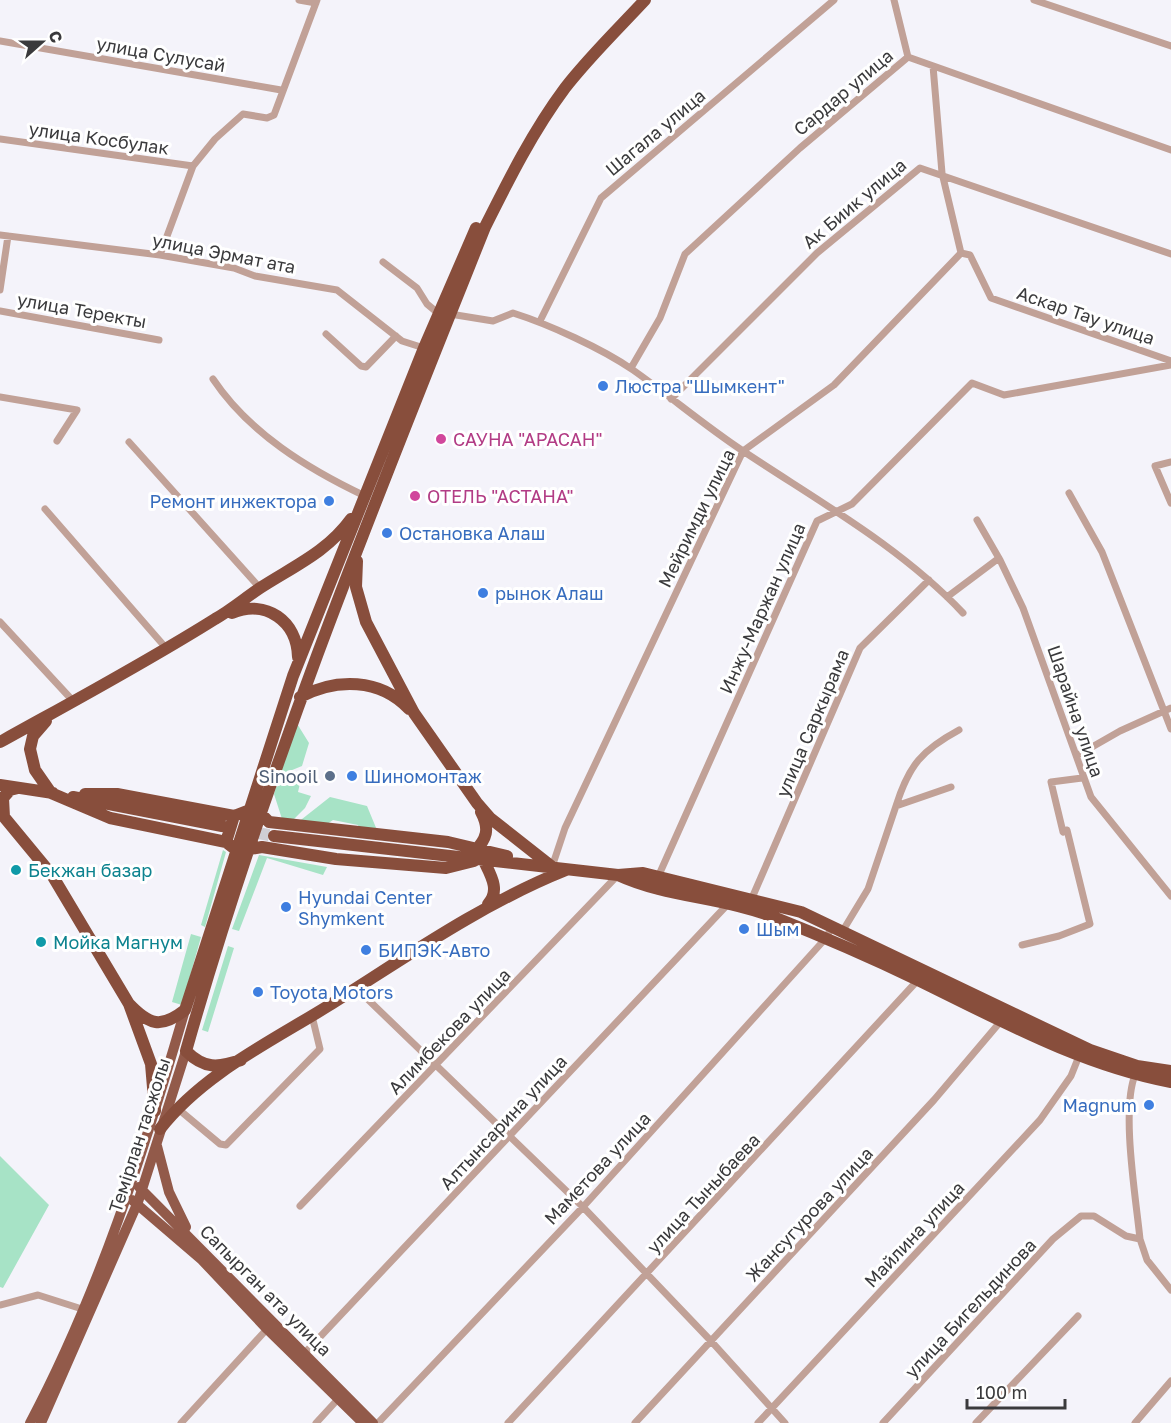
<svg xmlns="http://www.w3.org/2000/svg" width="1171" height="1423" viewBox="0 0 1171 1423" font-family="'Golos Text',sans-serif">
	<rect width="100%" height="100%" fill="#f4f3fa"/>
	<path fill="#a7e3c6" d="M296 722 309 743 302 766 280 775Z
		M302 775 298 792 311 796 305 808 290 823 282 819 274 794 276 787Z
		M330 797 367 806 379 835 361 832 358 825 333 820 324 826 297 823Z
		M223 850 226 852 205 927 201 925Z
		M259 855 327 867 323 875 267 858 239 931 232 929Z
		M191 934 201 937 182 1005 172 1002Z
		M228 946 234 948 208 1032 202 1030Z
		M0 1156 49 1205 3 1288 0 1287Z"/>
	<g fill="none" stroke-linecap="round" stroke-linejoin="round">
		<path stroke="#cfced4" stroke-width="12" stroke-dasharray="12 6" stroke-linecap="butt" d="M222 826 274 836"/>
		<path stroke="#c1a197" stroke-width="7" d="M299 0 316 3
			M894 0 908 57
			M1034 0 1171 46
			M0 41 281 90
			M933 66 942 173 961 253 970 255 991 298 1171 361
			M0 139 193 166
			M0 235 160 255 234 268 255 276 337 290 402 341 424 348
			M160 255 193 166 215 139 243 114 267 118 274 115 317 0
			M383 262 417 288 427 304 439 314
			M0 290 8 236
			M0 311 159 340
			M450 314 493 321 513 313C548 324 603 349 633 370 670 396 705 426 743 451 818 501 901 547 963 613
			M540 321 601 198 834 0
			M326 334 361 366 366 367 396 336
			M631 368 660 318 685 254 800 148 908 57 1171 150
			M213 379C249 433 308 469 365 496
			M0 397 77 410 57 441
			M671 399 817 253 920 168 1171 254
			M129 442 260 588
			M1171 462 1155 466 1171 503
			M1069 493 1102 552 1171 729
			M45 509 166 648
			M977 520 1000 560 1023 608 1091 797 1171 896
			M947 597 999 558
			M0 622 74 702
			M1078 755 1120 731 1171 708
			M951 787 896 806C909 765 922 750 959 730
			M552 867 565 828 743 451 834 385 961 253
			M658 877 817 521 852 504 972 383 1004 395 1171 365
			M752 898 860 648 929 580
			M842 932 868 889 896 806
			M1022 945 1059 936 1090 924 1067 830 1063 832 1051 782 1082 778
			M356 988 583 1207 711 1341 785 1423
			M1135 1075C1121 1110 1136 1199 1140 1239
			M177 1108 220 1144 226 1145 320 1049 312 1016
			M300 1206 618 875
			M0 1305 38 1295 82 1309
			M302 1356 728 904
			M181 1423 267 1329
			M316 1423 339 1398
			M378 1423 583 1207 826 938 832 927
			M508 1423 918 980
			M635 1423 934 1100 1001 1021
			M758 1423 1040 1120 1071 1076 1079 1056
			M883 1423 1053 1239 1081 1216H1094L1126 1236 1140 1239 1147 1260 1171 1290
			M976 1423 1078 1316
			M1135 1423 1171 1381"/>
		<path stroke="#925a4a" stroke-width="10" d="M157 1146 169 1192 186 1227
			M139 1187 373 1423
			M132 1200 202 1260 267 1329 363 1423
			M30 1423C99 1293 144 1151 185 1010
			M41 1423 138 1202 186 1051"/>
		<path stroke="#884e3c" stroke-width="12" d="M357 561 356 587 366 622 414 713 477 803 490 818 551 866
			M232 613C266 599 297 621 298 657
			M300 697C336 678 380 678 409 709
			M46 721 33 736 30 749 35 770 51 793 110 818 226 842 235 849
			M0 742C72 702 145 663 215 619 231 610 245 598 260 588 294 566 327 552 351 519
			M0 785 53 793
			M85 794H117L234 816 247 811
			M73 797 222 826
			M0 812 52 875 129 1004 151 1064 155 1111
			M261 814 269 822 448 842 507 856
			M4 817 3 798 10 790 18 788
			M274 836 618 875 643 873 801 912 1090 1050 1137 1066 1171 1071
			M226 842 234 816
			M250 849 262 847 336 859 446 868 474 861
			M474 852C487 839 490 829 481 812
			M483 859C490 874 501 890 488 904
			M618 875C668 898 725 897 776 918 824 937 872 958 918 980 1000 1020 1081 1065 1171 1082
			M129 1004C149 1025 161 1029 185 1010L293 676 424 348 476 228
			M241 1060C218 1068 204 1069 186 1051 266 769 376 499 485 227 509 179 533 131 565 88 589 57 618 29 645 0
			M160 1129C203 1074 270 1042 328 1006 406 957 481 904 566 870"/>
	</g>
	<g fill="#3f7fe0" stroke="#fff" stroke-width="2">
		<circle cx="603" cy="386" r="6"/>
		<circle cx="329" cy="501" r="6"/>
		<circle cx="387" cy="533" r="6"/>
		<circle cx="483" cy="593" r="6"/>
		<circle cx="352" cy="776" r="6"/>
		<circle cx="286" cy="907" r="6"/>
		<circle cx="744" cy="929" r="6"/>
		<circle cx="366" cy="950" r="6"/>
		<circle cx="258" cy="992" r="6"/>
		<circle cx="1149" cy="1105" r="6"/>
	</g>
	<g fill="#d1479c" stroke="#fff" stroke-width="2">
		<circle cx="441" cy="439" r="6"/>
		<circle cx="415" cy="496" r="6"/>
	</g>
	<circle fill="#5c6f8a" stroke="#fff" stroke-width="2" cx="330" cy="776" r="6"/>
	<g fill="#0f9aa8" stroke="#fff" stroke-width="2">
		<circle cx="16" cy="870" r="6"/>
		<circle cx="41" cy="942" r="6"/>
	</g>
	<g text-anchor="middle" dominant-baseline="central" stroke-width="6" stroke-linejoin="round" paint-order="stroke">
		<g font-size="18" fill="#3a3a3c" stroke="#fff">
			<text transform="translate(161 54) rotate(10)">улица Сулусай</text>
			<text transform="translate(843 92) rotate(-40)">Сардар улица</text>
			<text transform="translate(655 132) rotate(-40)">Шагала улица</text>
			<text transform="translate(99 138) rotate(8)">улица Косбулак</text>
			<text transform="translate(854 203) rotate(-40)">Ак Биик улица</text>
			<text transform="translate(224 253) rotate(11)">улица Эрмат ата</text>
			<text transform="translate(82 310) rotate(10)">улица Теректы</text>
			<text transform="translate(1086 315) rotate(19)">Аскар Тау улица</text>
			<text transform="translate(696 518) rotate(-64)">Мейримди улица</text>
			<text transform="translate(762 608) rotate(-66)">Инжу-Маржан улица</text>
			<text transform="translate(1076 711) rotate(71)">Шарайна улица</text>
			<text transform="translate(812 723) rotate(-67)">улица Саркырама</text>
			<text transform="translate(449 1031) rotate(-46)">Алимбекова улица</text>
			<text transform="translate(503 1122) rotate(-47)">Алтынсарина улица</text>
			<text transform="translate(139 1135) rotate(-72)">Темірлан тасжолы</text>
			<text transform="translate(597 1168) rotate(-47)">Маметова улица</text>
			<text transform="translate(703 1193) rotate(-47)">улица Тыныбаева</text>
			<text transform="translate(809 1214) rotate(-47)">Жансугурова улица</text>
			<text transform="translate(914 1234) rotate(-47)">Майлина улица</text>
			<text transform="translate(266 1290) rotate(45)">Сапырган ата улица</text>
			<text transform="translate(970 1308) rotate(-47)">улица Бигельдинова</text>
		</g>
		<g font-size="18" fill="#366cbe" stroke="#fff" text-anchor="start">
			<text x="615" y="386">Люстра "Шымкент"</text>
			<text x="317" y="501" text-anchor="end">Ремонт инжектора</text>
			<text x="399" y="533">Остановка Алаш</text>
			<text x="495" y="593">рынок Алаш</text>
			<text x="364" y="776">Шиномонтаж</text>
			<text x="298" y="897">Hyundai Center<tspan x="298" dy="21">Shymkent</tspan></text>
			<text x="756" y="929">Шым</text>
			<text x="378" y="950">БИПЭК-Авто</text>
			<text x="270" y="992">Toyota Motors</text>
			<text x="1137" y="1105" text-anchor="end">Magnum</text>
		</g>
		<g font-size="18" fill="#b23c85" stroke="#fff" text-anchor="start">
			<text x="453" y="439">САУНА "АРАСАН"</text>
			<text x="427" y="496">ОТЕЛЬ "АСТАНА"</text>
		</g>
		<g font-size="18" fill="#4e5e75" stroke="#fff" text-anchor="end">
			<text x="318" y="776">Sinooil</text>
		</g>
		<g font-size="18" fill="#0d838f" stroke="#fff" text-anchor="start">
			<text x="28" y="870">Бекжан базар</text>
			<text x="53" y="942">Мойка Магнум</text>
		</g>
	</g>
	<g transform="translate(42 42) rotate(69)" stroke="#ffffff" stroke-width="4.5" paint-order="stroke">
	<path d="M0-4.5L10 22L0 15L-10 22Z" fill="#3a3a3c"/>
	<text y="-9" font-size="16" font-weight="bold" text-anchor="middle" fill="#3a3a3c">С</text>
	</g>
	<path d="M967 1399v9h98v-9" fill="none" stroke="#3a3a3c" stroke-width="3"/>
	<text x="976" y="1399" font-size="18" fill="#3a3a3c" stroke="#ffffff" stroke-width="4.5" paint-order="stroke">100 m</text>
</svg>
